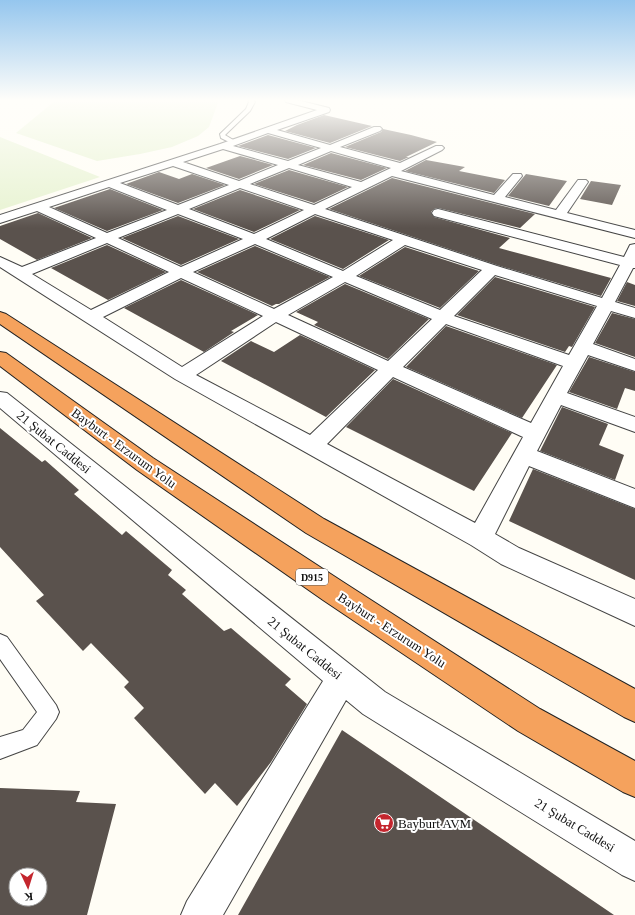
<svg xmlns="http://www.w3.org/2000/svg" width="635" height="915" viewBox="0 0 635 915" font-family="Georgia,serif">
	<rect width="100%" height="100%" fill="#fffdf5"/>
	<path fill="#e6f2cf" d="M56 100H219L209 127 198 136 172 147 140 154 97 161 16 133Z
		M0 137 100 177 0 210Z"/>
	<path fill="#5a524d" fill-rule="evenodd" d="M324 115 372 126 330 143 285 131 297 125Z
		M383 129 411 135 437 142 406 157H409L400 161 345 147 381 132Z
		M268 135 316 148 288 159 238 146Z
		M331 153 387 168 361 180 303 165Z
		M240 156 273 165 239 179 206 168Z
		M426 160 465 167 459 171 505 180 494 193 405 171Z
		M289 170 348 187 314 203 254 184Z
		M159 172 179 179 192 174 225 185 178 203 126 184Z
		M526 174 567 181 549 206 508 196Z
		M392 178 535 214 520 228 438 208 434 209 431 212 434 217 510 238 499 248 611 278 601 296 497 265 329 209Z
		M591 181 621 185 612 205 580 199Z
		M110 189 163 210 107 231 54 208Z
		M240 190 300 210 254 232 193 209Z
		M38 213 92 238 37 260 0 239V226Z
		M178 216 239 239 181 265 122 238Z
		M315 216 389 240 343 269 270 239Z
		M107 245 166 272 108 300 51 268Z
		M255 246 330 277 279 304H276L272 306 197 272Z
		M405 247 479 271 440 308 359 276Z
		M495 277 595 307 572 347 569 346 565 352 457 315Z
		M181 280 258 315 231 331 234 332 204 352 124 308Z
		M627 282 635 285V306L617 301Z
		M345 284 429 319 388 359 314 325 318 322 296 312Z
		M612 313 635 319V357L595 343Z
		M446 326 557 365 522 418 406 367Z
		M300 335 375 370 326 417 221 361 251 341 274 352Z
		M589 357 635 372V391L625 388 617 409 569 392Z
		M393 379 512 433 474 491 346 427Z
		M562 407 608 424 599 445 624 455 615 480 540 451Z
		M0 428 42 462 45 460 79 490 74 494 122 535 126 531 172 570 168 575 186 590 182 594 224 631 231 628 291 679 285 685 307 704 271 762 237 806 215 783 205 794 134 718 144 708 124 687 129 682 91 643 83 651 36 601 44 595 0 547Z
		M533 469 635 509V580L509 521Z
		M342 730 614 915H238Z
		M0 788 80 791 76 802 116 804 87 915H0ZM16 875H40V899H16Z"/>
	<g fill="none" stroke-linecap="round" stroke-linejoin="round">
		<g stroke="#444" stroke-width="2">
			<path id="lane" d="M248 100H253L255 102 250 111 225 135 235 141V143H231L221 138 220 134 246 109 249 102Z
				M0 634 7 637 56 705 59 712 56 719 37 745 0 759V737L23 730 37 712 0 659Z"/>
		</g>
		<g stroke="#444" stroke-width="2">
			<path id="street" d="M285 100H297L329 108 330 110 329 112 277 130 330 145 374 127H380L382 129 380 131 340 147 400 163 436 146H442L444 148 442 150 401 171 494 195 513 174H521L522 176 505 197 556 210 578 180H586L588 182 567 213 635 230V238L392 176 325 209 497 266 602 298 620 265 434 216 432 213 434 210 438 209 624 257 630 245 635 244V268H633L615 302 635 308V318L611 311 593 344 635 359V371L588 355 567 393 635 417V432L561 405 537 451 635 489V508L529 466 495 534 519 548 635 599V626L501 564 471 545 175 379 0 267V257L22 267 96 238 37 211 0 223V215L220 144 317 110 286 102ZM268 133 321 148 288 161 233 146ZM223 149 278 165 239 181 183 162ZM331 151 391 168 361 182 298 165ZM173 166 229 185 178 205 120 183ZM289 168 352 187 314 205 250 184ZM109 187 167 210 107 233 49 207ZM240 188 304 210 254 234 189 209ZM178 214 243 239 181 267 118 238ZM315 214 393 240 343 271 266 239ZM107 243 169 272 91 310 32 274ZM255 244 333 277 274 309 193 272ZM405 245 482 270 440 310 356 276ZM495 275 597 306 569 355 454 316ZM181 278 263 316 182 367 103 317ZM345 282 432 319 388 361 288 315ZM276 322 378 370 310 435 196 375ZM446 324 563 366 531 423 403 367ZM393 377 523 437 475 523 327 444Z
				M0 392 7 393 385 692 635 841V881L622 875 363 714 346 700 223 915H181L187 901 323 681 0 408Z"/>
		</g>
		<g stroke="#222" stroke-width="2">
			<path id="highway" d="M0 312 6 314 324 519 635 689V722L624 717 306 533 0 324Z
				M0 352 6 353 153 458 343 582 540 709 635 761V797L623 792 518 731 323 600 137 470 0 366Z"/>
		</g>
		<use href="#lane" fill="#fff" fill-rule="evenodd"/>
		<use href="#street" fill="#fff" fill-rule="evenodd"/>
		<use href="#highway" fill="#f5a25d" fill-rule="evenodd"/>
	</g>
	<linearGradient id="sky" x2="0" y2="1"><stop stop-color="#95c6ee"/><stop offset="0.44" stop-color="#fffefa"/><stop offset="1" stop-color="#fffefa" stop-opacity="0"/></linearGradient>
	<rect width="635" height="228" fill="url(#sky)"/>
	<defs>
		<g id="supermarket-disc" transform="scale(1)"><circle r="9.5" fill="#c4262e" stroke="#fff"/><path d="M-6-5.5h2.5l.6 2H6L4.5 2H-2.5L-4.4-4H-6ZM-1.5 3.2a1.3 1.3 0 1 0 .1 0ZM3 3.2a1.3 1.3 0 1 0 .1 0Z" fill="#fff"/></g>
	</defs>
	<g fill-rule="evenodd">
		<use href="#supermarket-disc" x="384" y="823"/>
	</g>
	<g text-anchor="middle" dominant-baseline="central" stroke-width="4" stroke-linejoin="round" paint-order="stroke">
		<rect fill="#fff" stroke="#585858" stroke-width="1" x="296" y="569" width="32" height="16" rx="3"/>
		<g font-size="10" font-weight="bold" fill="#111">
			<text x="312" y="577">D915</text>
		</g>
		<g font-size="13" fill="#111" stroke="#fff">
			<text transform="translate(54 442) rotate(39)">21 Şubat Caddesi</text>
			<text transform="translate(124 448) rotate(36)">Bayburt - Erzurum Yolu</text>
			<text transform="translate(392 630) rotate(33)">Bayburt - Erzurum Yolu</text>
			<text transform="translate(305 648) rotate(39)">21 Şubat Caddesi</text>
			<text transform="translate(575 825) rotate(31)">21 Şubat Caddesi</text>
		</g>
		<g font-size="13" fill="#111" stroke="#fff" text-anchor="start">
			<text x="398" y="823">Bayburt AVM</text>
		</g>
	</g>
	<g transform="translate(28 887) rotate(176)"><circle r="19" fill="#ffffff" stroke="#a0a0a0"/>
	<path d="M0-3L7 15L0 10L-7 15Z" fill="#c4262e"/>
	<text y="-6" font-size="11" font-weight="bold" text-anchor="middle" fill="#111111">K</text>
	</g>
</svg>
